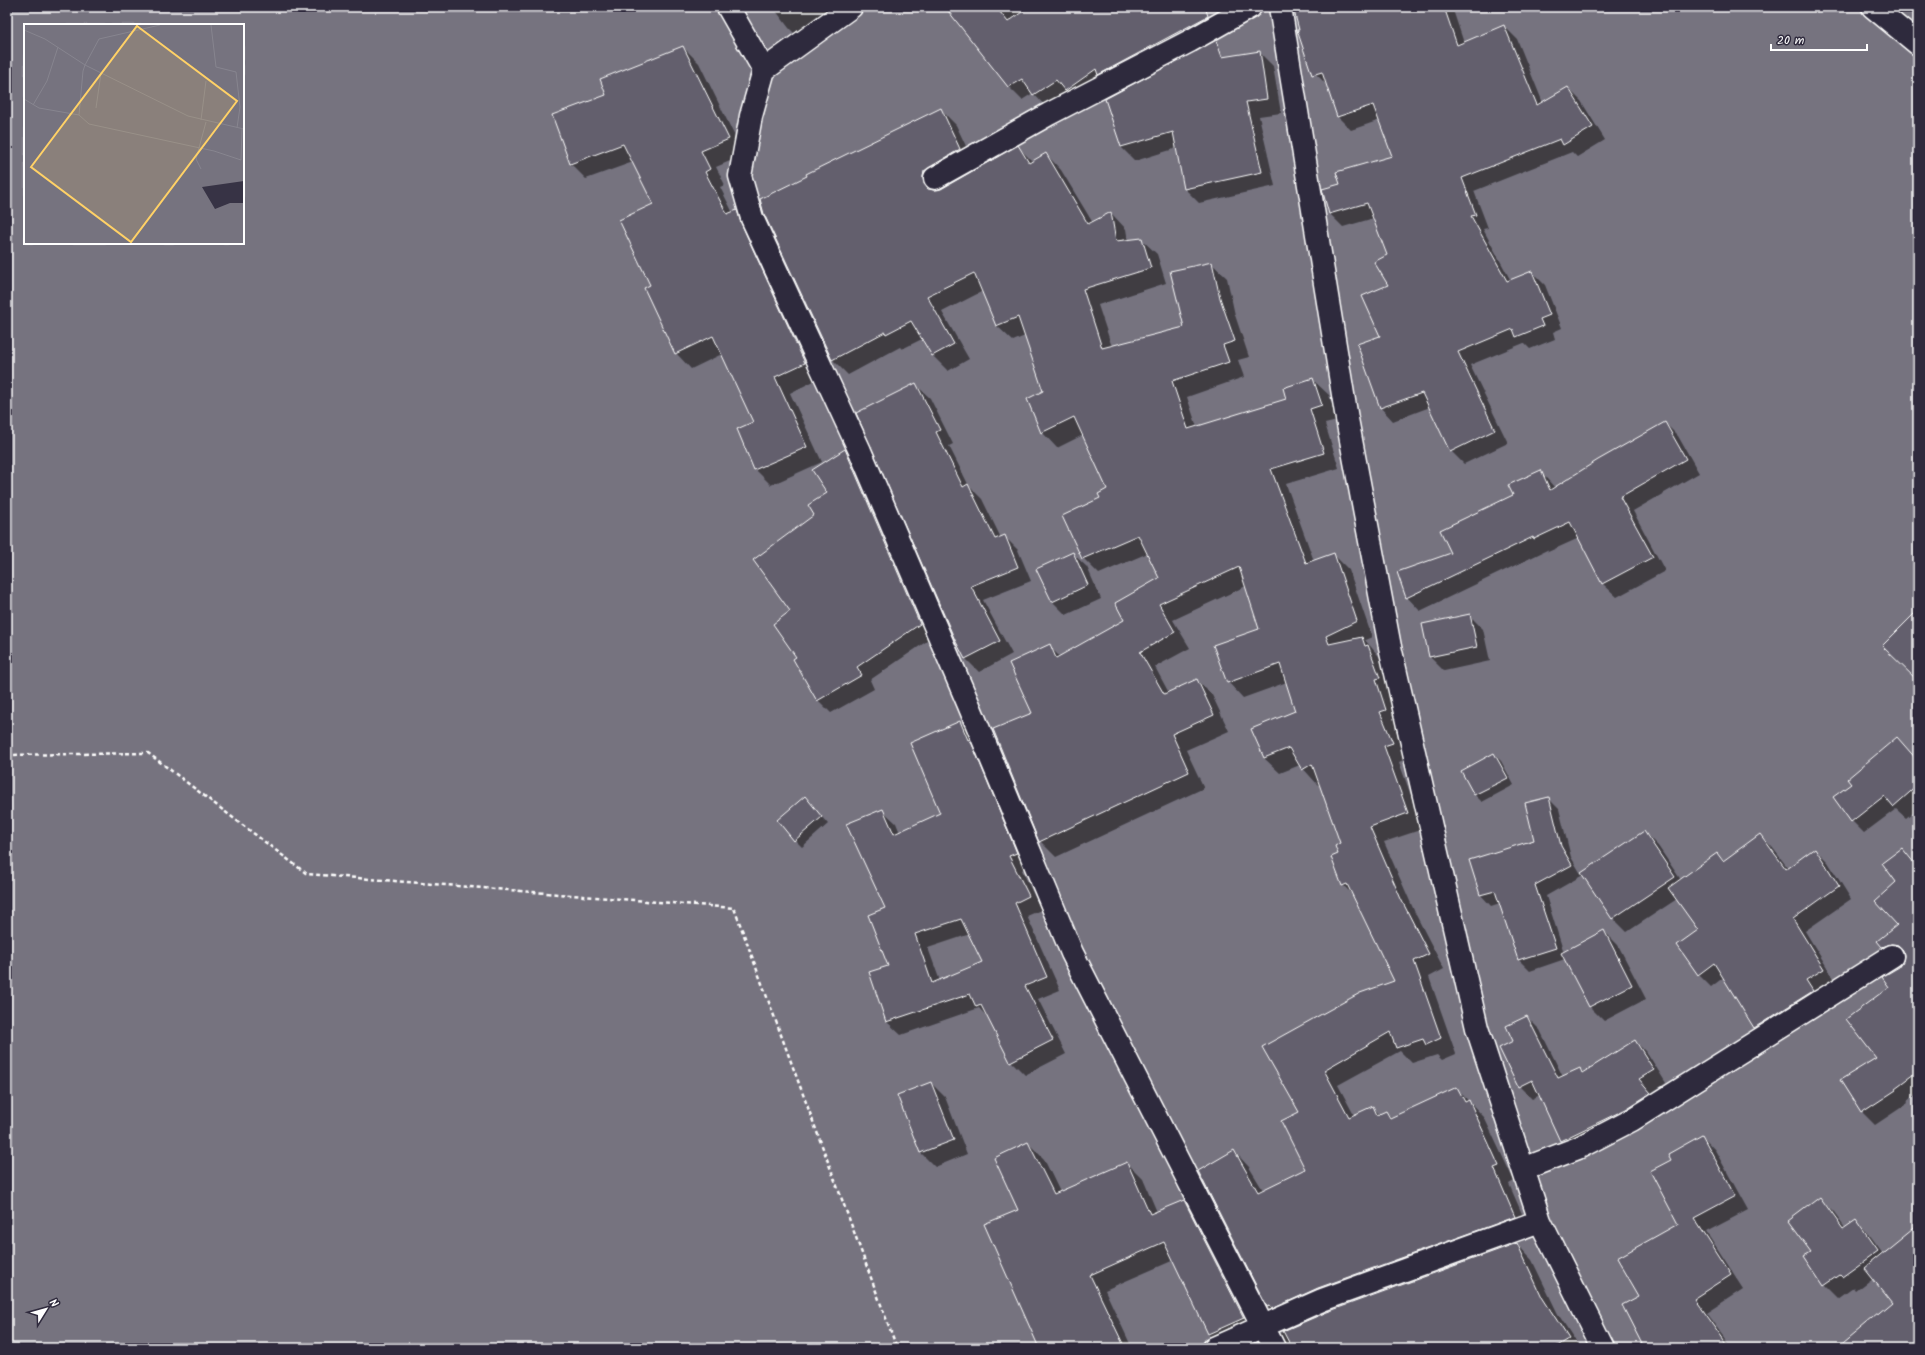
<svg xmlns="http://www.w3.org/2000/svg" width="1925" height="1355" viewBox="0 0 1925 1355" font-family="Kalam,sans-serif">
	<rect width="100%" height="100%" fill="#373345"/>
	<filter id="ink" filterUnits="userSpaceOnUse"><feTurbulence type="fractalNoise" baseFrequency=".025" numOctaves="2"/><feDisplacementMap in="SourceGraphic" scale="8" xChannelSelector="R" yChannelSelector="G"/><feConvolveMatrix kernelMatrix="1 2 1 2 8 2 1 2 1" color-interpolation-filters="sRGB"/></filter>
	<g filter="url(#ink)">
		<path fill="#76737f" stroke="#adabb2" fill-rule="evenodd" d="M7 7H1918V1348H7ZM25 25H243V243H25Z"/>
		<path fill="#0007" fill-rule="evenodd" d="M773 7H845L803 42 789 28Z
			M946 7H1150L1179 52 1046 107 1033 93 1022 100 1009 87Z
			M1299 7H1452L1464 43 1504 26 1517 39 1543 103 1568 88 1581 101 1605 140 1577 157 1572 152 1474 191 1488 228 1483 229 1511 281 1532 272 1545 285 1562 328 1553 332 1555 339 1530 349 1524 343 1470 365 1508 443 1464 464 1451 451 1430 407 1393 421 1380 407 1381 336 1389 286 1388 255 1374 218 1343 227 1330 214 1323 190 1341 185 1393 156 1380 120 1351 130 1338 117 1328 86 1316 74Z
			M683 47 699 63 744 155 716 167 725 185 720 187 733 213 736 211 752 226 820 378 790 393 822 462 771 485 755 469 754 423 722 354 691 369 676 353 651 286 655 204 633 162 586 179 571 164 607 95Z
			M1259 52 1273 66 1281 113 1259 116 1275 186 1199 203 1185 189 1177 148 1135 161 1121 147Z
			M940 109 956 125 975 165 940 187 939 190 1018 147 1033 162 1046 154 1061 170 1093 223 1111 213 1126 229 1128 241 1141 239 1157 254 1166 283 1098 305 1112 347 1185 328 1211 263 1227 278 1235 315 1249 357 1238 360 1244 377 1187 397 1197 427 1287 400 1313 380 1329 395 1337 421 1325 424 1339 468 1286 484 1314 561 1334 555 1349 570 1372 637 1365 640 1384 662 1401 725 1395 727 1408 758 1399 762 1423 829 1384 842 1416 915 1444 969 1429 977 1456 1054 1442 1060 1437 1055 1412 1063 1400 1051 1338 1085 1354 1115 1372 1107 1380 1115 1386 1112 1392 1118 1457 1089 1484 1117 1514 1181 1509 1184 1530 1232 1285 1325 1269 1309 1199 1171 1234 1151 1249 1167 1263 1190 1307 1170 1300 1113 1264 1048 1396 982 1354 896 1343 885 1340 855 1342 844 1320 784 1318 785 1300 765 1280 773 1264 758 1253 730 1296 712 1287 682 1243 698 1228 682 1260 629 1246 586 1173 620 1190 648 1155 667 1169 693 1197 680 1212 695 1229 731 1186 750 1204 788 1056 857 1040 841 994 730 1033 713 1049 646 1060 657 1125 620 1161 578 1148 553 1099 574 1083 558 1101 499 1109 490 1083 435 1057 448 1042 432 1044 392 1025 336 1013 341 997 326 983 291 942 312 969 359 948 371 933 356 922 339 902 349 900 347 848 375 832 359Z
			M916 385 930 398 953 444 949 446 969 486 982 499 1001 538 1005 537 1018 550 1031 581 983 600 1012 654 979 672 965 658Z
			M1665 423 1678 436 1699 473 1633 511 1665 571 1617 597 1603 584 1579 538 1548 552 1547 550 1420 611 1407 597 1540 471 1555 488Z
			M845 450 858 463 933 637 870 680 874 689 831 713 818 700 798 657 791 611 816 515 828 493Z
			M1072 553 1087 567 1101 599 1066 615 1052 601Z
			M1469 615 1483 629 1490 661 1444 671 1430 657Z
			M960 722 973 736 1029 866 1022 870 1041 910 1027 916 1060 990 1038 999 1066 1054 1025 1075 1011 1061 989 1019 979 1008 901 1035 887 1022 870 973 889 966 882 810 896 823 900 833 942 813ZM970 934 983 963 940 981 928 948Z
			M1897 738 1918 761V808L1906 818 1896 809 1864 833 1852 821V784Z
			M1494 754 1501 761 1514 785 1482 802 1475 795 1463 771Z
			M805 798 828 824 802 847 795 840Z
			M1548 798 1559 809 1571 857 1581 874 1644 832 1658 846 1681 880 1717 854 1724 861 1760 835 1772 847 1788 868 1815 849 1828 862 1851 899 1805 931 1836 982 1767 1040 1755 1028 1724 977 1711 987 1698 974 1699 930 1677 899 1627 932 1613 918 1583 875 1546 896 1564 953 1604 931 1618 945 1646 999 1604 1021 1590 1007 1565 959 1530 971 1519 960 1500 903 1491 906 1481 895 1535 840Z
			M1902 849 1918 866V1093L1907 1101 1908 1103 1875 1125 1862 1112 1877 1059 1891 987 1900 967 1904 963 1906 955 1896 959 1883 947 1898 925V882Z
			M1527 1017 1540 1030 1563 1077 1580 1069 1584 1073 1635 1041 1648 1054 1666 1083 1651 1093 1663 1107 1574 1154 1561 1141 1540 1095 1532 1099 1519 1086 1515 1042Z
			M931 1083 945 1097 967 1154 935 1167 921 1153Z
			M1702 1136 1715 1150 1748 1210 1706 1232 1743 1289 1706 1313 1732 1348H1645L1640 1296 1680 1225 1673 1160Z
			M1918 1140V1153L1912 1145Z
			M1028 1143 1044 1159 1060 1192 1127 1163 1143 1179 1157 1212 1184 1201 1200 1217 1261 1336 1222 1348 1208 1334 1174 1260 1105 1290 1132 1348H1034L1038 1345 1020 1210Z
			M1820 1199 1834 1213 1845 1228 1855 1221 1869 1235 1883 1254 1918 1243V1348H1856L1892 1302 1873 1278 1856 1291 1854 1288 1839 1299 1825 1285 1812 1252Z
			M1517 1244 1532 1260 1558 1314 1580 1348H1287L1281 1333 1327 1313Z
			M1257 1344 1261 1348H1247Z"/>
		<path fill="#635f6d" stroke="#fff" fill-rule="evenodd" d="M945 7H996L1008 22 1029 7H1205L1208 16 1098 75 1096 69 1065 91 1056 80 1033 95 1022 79 1008 87Z
			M1293 7H1444L1457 45 1504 25 1537 105 1568 87 1593 127 1563 145 1560 139 1462 178 1476 215 1471 216 1507 281 1532 271 1550 315 1540 319 1543 326 1516 337 1513 329 1458 352 1495 430 1450 452 1422 393 1380 408 1357 344 1380 336 1362 296 1388 285 1374 262 1387 255 1367 203 1329 214 1322 189 1340 184 1336 172 1392 156 1373 105 1337 117 1322 72 1312 75 1297 30H1299Z
			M1216 40 1222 57 1260 51 1267 99 1246 102 1262 172 1184 189 1173 132 1121 147 1105 99Z
			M683 46 729 139 701 151 710 169 705 172 727 214 737 210 741 223 805 363 775 377 807 447 754 470 737 429 753 422 713 336 675 354 644 288 650 285 619 220 653 204 623 144 570 164 552 115 606 95 600 79Z
			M941 108 960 149 924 171 923 178 924 184 928 189 934 190 941 189 1018 145 1029 163 1046 153 1088 224 1111 212 1116 241 1142 238 1151 268 1083 289 1102 348 1184 327 1170 271 1212 262 1220 298 1235 341 1223 345 1229 362 1172 381 1188 429 1286 399 1283 388 1313 378 1322 405 1310 409 1324 453 1271 469 1306 563 1334 553 1357 621 1326 636 1329 644 1362 637 1365 646 1368 645 1380 678 1376 679 1386 710 1380 712 1393 743 1384 746 1408 813 1370 827 1401 899 1429 954 1414 961 1441 1038 1426 1045 1423 1039 1396 1048 1390 1032 1324 1070 1349 1117 1373 1106 1377 1115 1386 1111 1390 1118 1457 1087 1465 1102 1469 1100 1499 1166 1494 1168 1515 1217 1318 1288 1272 1309 1270 1306 1267 1307 1198 1171 1234 1150 1258 1192 1305 1169 1281 1121 1299 1112 1262 1047 1360 993 1394 981 1347 884 1342 886 1331 857 1338 854 1335 846 1340 843 1312 764 1302 770 1289 748 1264 758 1251 729 1295 711 1280 664 1227 683 1213 645 1259 629 1239 567 1159 604 1175 632 1140 652 1164 694 1197 679 1214 715 1172 734 1189 772 1039 842 993 729 1032 713 1009 663 1050 644 1056 658 1124 620 1115 603 1159 578 1138 535 1082 559 1062 516 1100 498 1098 494 1107 489 1074 417 1041 433 1027 399 1043 391 1018 317 996 326 974 273 927 296 954 344 932 356 911 321 886 334 885 332 832 360 764 214 760 199 807 176 806 174Z
			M916 383 940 430 936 432 963 487 968 484 995 539 1005 535 1018 567 971 586 1000 641 965 659 955 640 856 413Z
			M1665 422 1686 459 1620 497 1653 557 1602 584 1570 522 1534 539 1533 537 1406 598 1397 572 1451 553 1440 530 1513 495 1508 485 1541 470 1550 490 1598 460Z
			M845 449 920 624 857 667 862 675 817 701 793 659 796 657 773 624 790 611 753 560 814 515 808 505 827 493 812 470Z
			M1073 552 1088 585 1052 602 1036 569Z
			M1918 610V681L1882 646Z
			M1470 614 1477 647 1429 657 1422 624Z
			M960 721 968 740 970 739 1017 853 1009 856 1029 896 1015 903 1047 977 1025 986 1053 1040 1010 1062 981 1005 976 1007 970 994 886 1022 869 972 888 966 868 915 885 908 846 824 883 809 894 834 940 813 910 743ZM961 919 982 962 932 983 915 934Z
			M1897 737 1918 761V785L1893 807 1884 796 1851 822 1833 797 1851 784 1847 779Z
			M1494 753 1508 778 1474 795 1461 771Z
			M805 796 822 817 794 841 777 820Z
			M1549 797 1561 846 1572 865 1535 885 1556 948 1518 960 1495 891 1480 895 1469 860 1534 840 1525 803Z
			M1644 831 1675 877 1612 919 1581 873Z
			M1760 834 1786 869 1815 848 1839 886 1793 919 1824 969 1806 980 1813 991 1754 1028 1714 963 1698 975 1677 945 1698 930 1668 888 1717 853 1723 861Z
			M1902 848 1915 864 1918 862V1071L1895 1088 1896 1090 1861 1113 1840 1080 1876 1058 1846 1019 1889 987 1882 977 1899 967 1903 961 1904 955 1903 950 1898 945 1891 944 1882 947 1877 941 1897 925 1875 901 1896 882 1882 863Z
			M1604 930 1632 985 1589 1007 1561 953Z
			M1527 1016 1558 1078 1580 1068 1582 1073 1635 1040 1654 1070 1639 1079 1651 1093 1626 1109 1560 1141 1532 1080 1518 1087 1499 1048 1513 1041 1506 1026Z
			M931 1082 954 1140 920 1153 897 1095Z
			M1702 1135 1735 1196 1694 1218 1731 1275 1694 1299 1729 1348H1644L1622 1305 1639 1296 1617 1258 1678 1224 1650 1171 1671 1160 1668 1154Z
			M1028 1142 1054 1194 1127 1162 1150 1214 1184 1200 1244 1318 1208 1334 1164 1242 1090 1275 1125 1348H1039L984 1224 1018 1210 994 1158Z
			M1820 1197 1843 1229 1856 1220 1878 1251 1842 1277 1840 1275 1824 1286 1804 1256 1811 1252 1788 1221Z
			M1918 1224V1348H1836L1891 1302 1864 1268Z
			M1517 1243 1542 1297 1569 1339 1554 1348H1292L1283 1331 1327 1312Z"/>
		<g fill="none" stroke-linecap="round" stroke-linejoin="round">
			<g stroke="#fff" stroke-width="25">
				<path id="street" d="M728 7 764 70
					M851 7 764 70 751 116 740 176 752 218 860 451 968 703 1072 953 1274 1348
					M1280 7 1347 419 1390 647 1477 1028 1540 1221 1603 1348
					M935 178 1049 114 1190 41 1250 7
					M1523 1169 1578 1148 1632 1120 1892 956
					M1214 1348 1322 1300 1540 1221"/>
			</g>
			<g stroke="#fff" stroke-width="25">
				<path id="secondary" d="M1873 7 1918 44"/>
			</g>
			<path stroke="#fff" stroke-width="2.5" stroke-dasharray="4 3" stroke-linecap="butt" d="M7 755 148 753 307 874 734 908 897 1348"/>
			<use href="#street" stroke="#2f2a3d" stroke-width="22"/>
			<use href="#secondary" stroke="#2f2a3d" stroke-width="22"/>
		</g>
	</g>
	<g transform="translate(24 24)">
		<rect width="220" height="220" fill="#373345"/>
		<path d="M0 1H220V157L178 163 191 185 206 179H220V219H0Z" fill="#76737f"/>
		<path fill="none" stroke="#87858f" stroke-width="1" d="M187 1 192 43 212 48 216 83 213 104M0 6 21 15 61 41 75 15 136 1M0 75 15 84 55 91M9 81 23 57 34 23M72 84 77 49M177 96 182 57M218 105 217 136 190 127 65 100 55 91 59 47 61 41 164 92 220 105M177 145 172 135 182 98"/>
		<path fill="#ffd166" fill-opacity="0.15" stroke="#ffd166" stroke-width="2" d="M113 2 213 77 107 218 7 143Z"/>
		<rect width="220" height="220" fill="none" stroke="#fff" stroke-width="2"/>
	</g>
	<rect width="1925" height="1355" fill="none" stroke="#2f2a3d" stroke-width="24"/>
	<rect x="12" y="12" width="1901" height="1331" fill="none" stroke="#fff" stroke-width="1.5" filter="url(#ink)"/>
	<g transform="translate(46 1309) rotate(53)" stroke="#2f2a3d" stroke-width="3" paint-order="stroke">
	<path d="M0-3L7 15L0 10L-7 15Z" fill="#ffffff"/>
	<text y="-6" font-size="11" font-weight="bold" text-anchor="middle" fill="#ffffff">N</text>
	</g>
	<path d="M1771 44v6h96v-6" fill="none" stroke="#ffffff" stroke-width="2"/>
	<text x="1777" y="44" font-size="12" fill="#ffffff" stroke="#2f2a3d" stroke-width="3" paint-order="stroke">20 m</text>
</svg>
